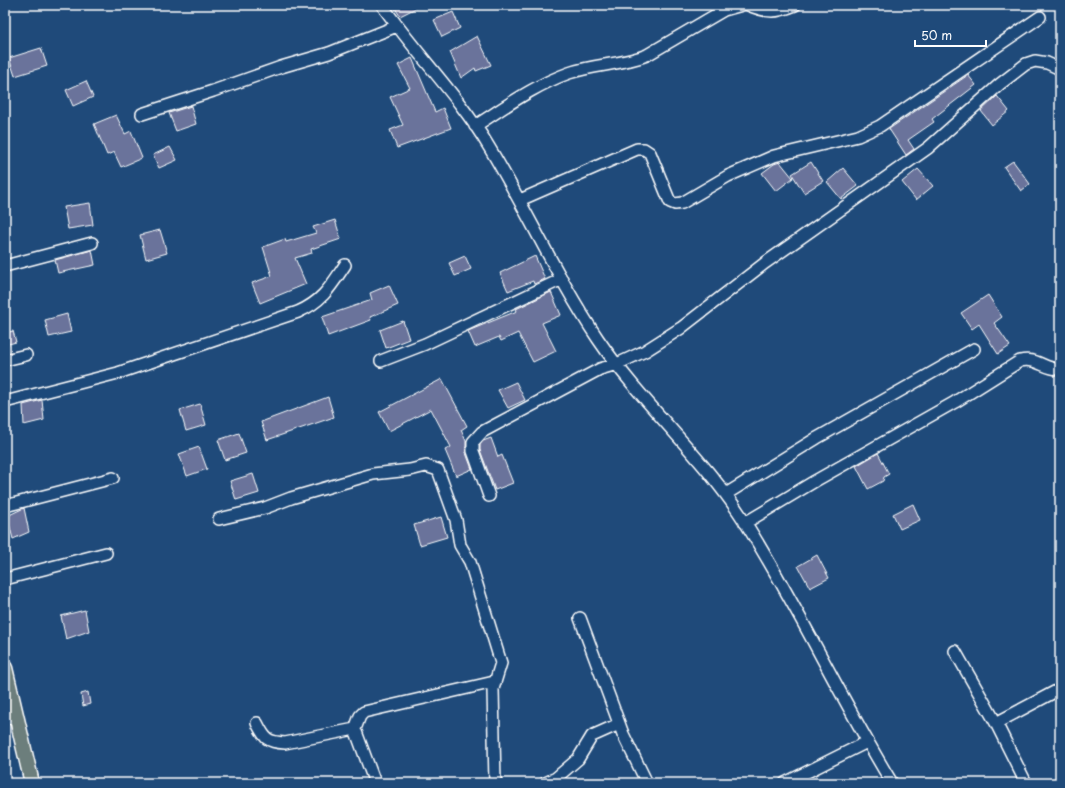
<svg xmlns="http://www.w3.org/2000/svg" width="1065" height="788" viewBox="0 0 1065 788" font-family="'Playpen Sans',sans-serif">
	<rect width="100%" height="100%" fill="#1f4a7a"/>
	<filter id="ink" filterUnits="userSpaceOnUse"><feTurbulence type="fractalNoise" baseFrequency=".025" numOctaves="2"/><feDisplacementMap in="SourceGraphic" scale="8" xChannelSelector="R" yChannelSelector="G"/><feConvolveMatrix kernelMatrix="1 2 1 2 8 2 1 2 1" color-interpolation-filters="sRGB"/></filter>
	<g filter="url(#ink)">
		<path fill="#6a739b" stroke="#fff" d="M393 5H422L400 16Z
			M453 12 460 28 442 37 434 20Z
			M477 36 491 65 476 71 475 68 461 78 450 52Z
			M41 48 47 66 15 76 9 58Z
			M412 58 435 112 443 108 451 128 397 148 390 130 403 125 390 97 410 88 398 65Z
			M968 75 976 85 932 119 934 122 908 140 914 149 906 155 889 129Z
			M86 81 93 97 73 106 66 90Z
			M997 96 1009 111 992 125 981 111Z
			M191 106 196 124 176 131 169 113Z
			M116 115 125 134 131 131 142 158 121 167 114 152 107 155 94 124Z
			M170 147 177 160 159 168 153 155Z
			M1013 161 1030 184 1021 191 1004 167Z
			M780 162 793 178 776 191 762 173 774 164Z
			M811 162 823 181 804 193 792 174Z
			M843 168 858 186 841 199 827 182Z
			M918 169 933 186 916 200 902 182Z
			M90 203 93 225 68 229 64 207Z
			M335 220 341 239 311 249 312 253 295 258 306 284 260 303 252 283 272 276 263 247 285 239 286 242 316 233 313 227Z
			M160 230 167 253 146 259 140 235Z
			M92 250 95 265 58 273 55 260Z
			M465 256 471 269 455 276 449 263Z
			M535 256 545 279 534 284 533 281 508 291 500 273Z
			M389 285 398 305 370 317 371 320 328 336 322 317 372 300 370 293Z
			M551 292 561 315 542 323 556 351 533 362 518 333 501 341 499 337 475 347 468 331 517 311 516 309Z
			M988 295 1002 317 994 323 1010 346 998 354 979 324 972 329 961 313Z
			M67 314 71 332 49 337 45 320Z
			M403 321 409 339 386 348 380 330Z
			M13 331 16 342 5 345V333Z
			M442 379 467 426 461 430 466 441V453L472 469 456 476 445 450 451 447 431 409 389 431 379 412Z
			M516 382 525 400 508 408 498 390Z
			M328 397 334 417 267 440 261 422Z
			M42 400 44 420 24 425 23 405Z
			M200 404 206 425 186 431 180 410Z
			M239 433 246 453 225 460 218 440Z
			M491 438 498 457 502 455 513 483 495 490 480 450V445L483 441Z
			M199 447 207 469 187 476 179 454Z
			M878 453 889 474 884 477 883 481 868 489 856 466Z
			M253 474 259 493 236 500 230 481Z
			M913 504 920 520 900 529 893 514Z
			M24 508 29 532 13 539 7 516Z
			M441 517 447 537 420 545 414 525Z
			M817 555 829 578 810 588 798 566Z
			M85 610 89 631 66 639 61 616Z
			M88 692 90 704 83 706 81 694Z"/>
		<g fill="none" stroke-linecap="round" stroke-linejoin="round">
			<g stroke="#fff" stroke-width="14">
				<path id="minor" d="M382 5C416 54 459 96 489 147 527 210 557 278 598 339 642 404 703 456 745 522 798 606 840 698 892 783
					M748 5C768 13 776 13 795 5
					M142 114 213 91 281 67 329 53 397 26
					M475 126C505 107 535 85 569 73 595 64 622 65 647 55L724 10 742 5
					M520 200 637 149H644L650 153 670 202 675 204 682 203 728 176 774 156 858 136 880 126 1040 17
					M5 266 92 243
					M5 360 26 355
					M381 361 425 344 562 279
					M5 402 118 373 298 312C323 301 331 286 345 265
					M726 494 817 438 974 349
					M489 496 473 451V442L482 432 600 369 617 364 645 351 681 328 765 263 928 148 1000 84 1026 64 1035 61 1047 63 1060 69
					M5 506 113 478
					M219 519 265 508 291 498 373 474 410 470 426 466 438 470 456 520 460 545 470 562 501 663 493 689 495 783
					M745 523 815 481 955 402 1020 361C1037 357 1045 370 1060 369
					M5 579 106 553
					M580 618 623 734 647 783
					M955 651 996 723 1026 783
					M5 719 16 716
					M257 723C265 739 267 742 285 743L355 729
					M996 723 1060 689
					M375 783 355 729 360 716 364 712 494 682
					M545 783 556 778 578 759 592 736 619 724
					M785 783 867 742"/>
			</g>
			<g stroke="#fff" stroke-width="17">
				<path id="major" d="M5 668 32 783"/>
			</g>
			<use href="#minor" stroke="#1f4a7a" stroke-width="11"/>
			<use href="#major" stroke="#6c7e7c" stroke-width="14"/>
		</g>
	</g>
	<rect width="1065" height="788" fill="none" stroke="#1f4a7a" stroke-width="20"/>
	<rect x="10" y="10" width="1045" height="768" fill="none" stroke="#fff" stroke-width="1.5" filter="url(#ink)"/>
	<path d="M915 40v6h71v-6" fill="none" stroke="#ffffff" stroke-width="2"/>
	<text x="921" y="40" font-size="12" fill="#ffffff" stroke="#1f4a7a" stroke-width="3" paint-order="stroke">50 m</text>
</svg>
